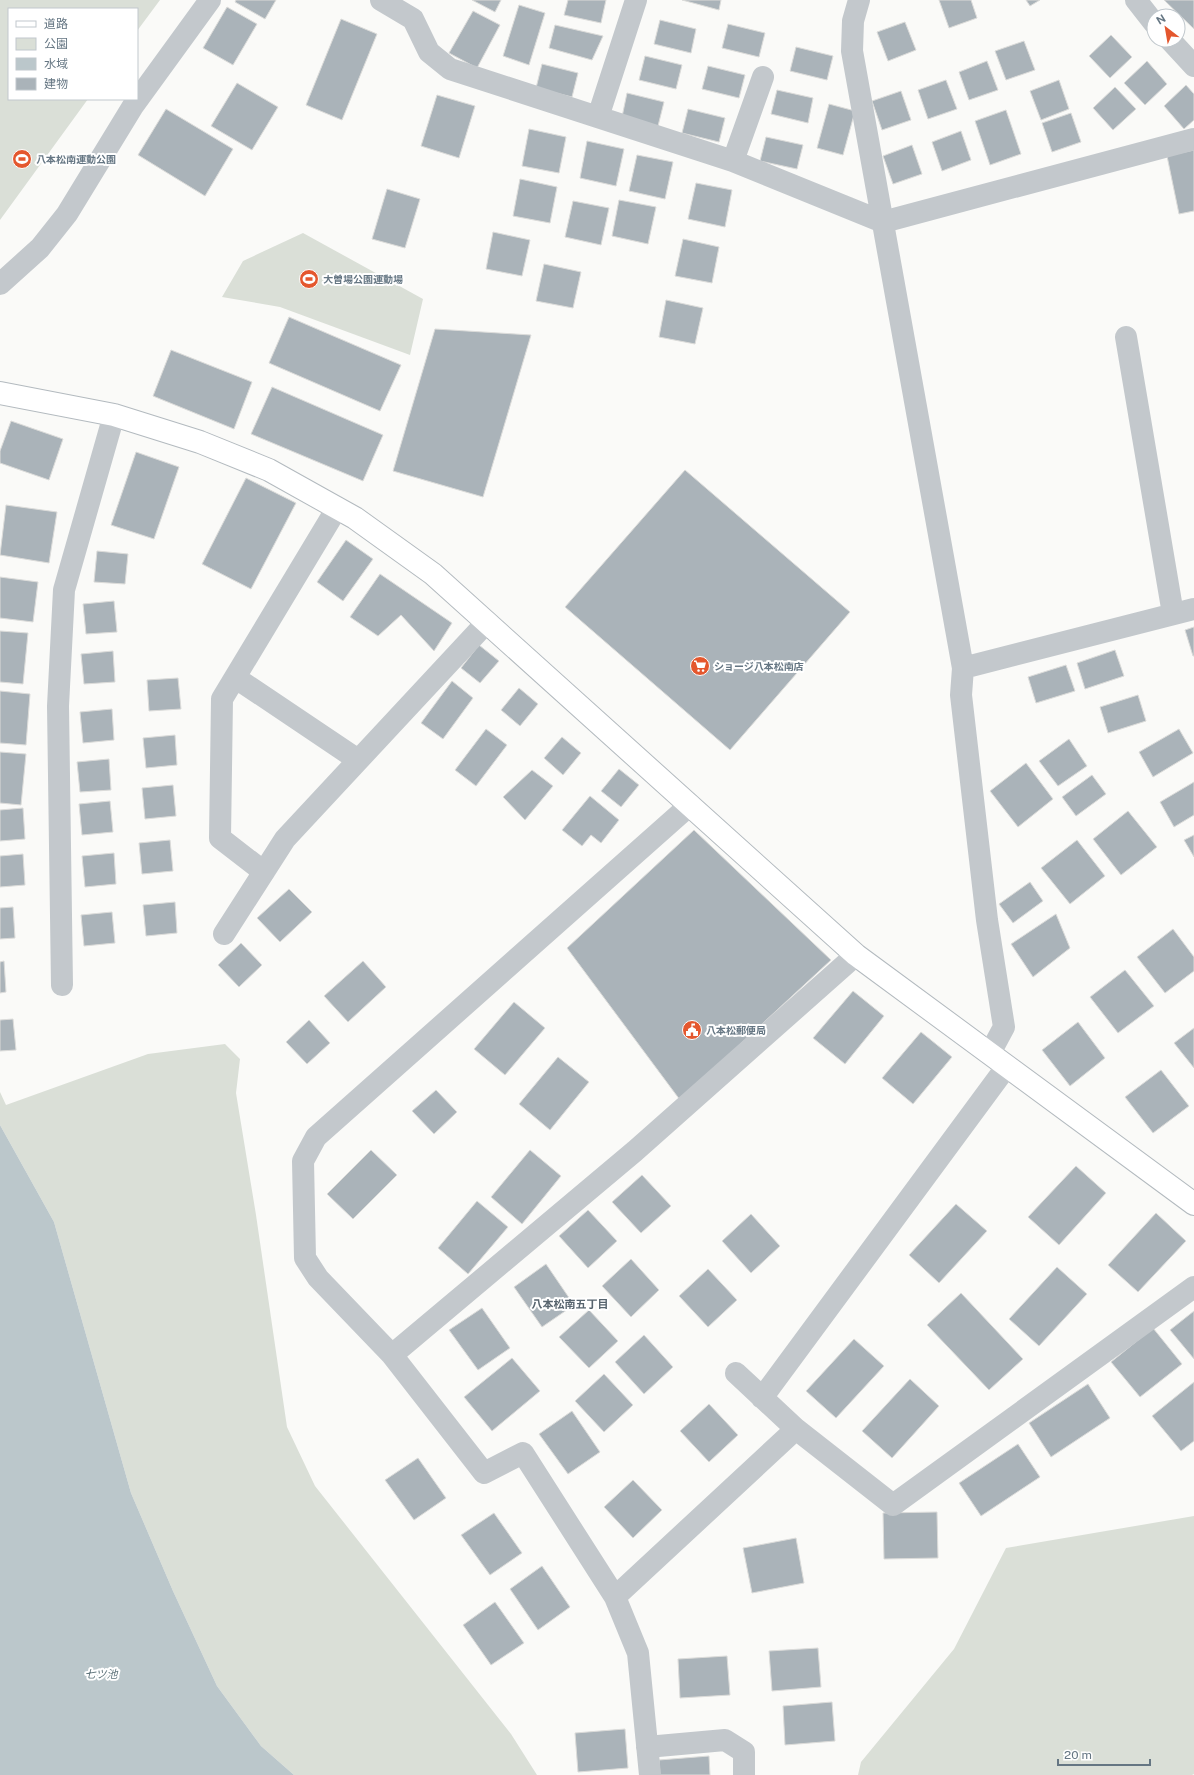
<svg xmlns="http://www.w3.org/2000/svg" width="1194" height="1775" viewBox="0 0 1194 1775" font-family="'Public Sans','Noto Sans JP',sans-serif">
	<rect width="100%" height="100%" fill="#fafaf8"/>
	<path fill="#dadfd7" d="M0 0H160L137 31V9H9V99H88L0 220Z
		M303 233 423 299 410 355 280 307 222 297 243 261Z
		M225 1044 240 1059 236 1093 256 1215 287 1427 315 1486 511 1734 537 1775H294L261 1746 217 1686 173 1591 131 1493 54 1222 0 1125V1092L6 1105 148 1054Z
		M1194 1516V1774L1192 1775H858L861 1762 954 1649 1006 1548Z"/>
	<path fill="#bbc7cb" d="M0 1125 54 1222 131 1493 173 1591 217 1686 261 1746 294 1775H0Z"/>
	<path fill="#aab3b9" stroke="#dcdcda" d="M236 0H276L265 19 235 2Z
		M472 0H501L495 12Z
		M568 0H606L601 23 564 15Z
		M682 0H721L719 10Z
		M939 0H971L977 18 949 28Z
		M1026 0H1040L1030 6Z
		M1164 0H1194V29Z
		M519 5 545 13 529 65 503 56Z
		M227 7 257 24 233 65 203 48Z
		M473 11 500 25 477 68 449 53Z
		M341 19 377 34 342 120 306 105Z
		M660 20 696 29 691 53 654 44Z
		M905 22 916 50 888 61 877 32Z
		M728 24 765 33 759 57 722 48Z
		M555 25 603 36 592 60 549 48Z
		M1111 35 1132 57 1110 78 1089 56Z
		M1024 41 1035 70 1006 80 995 51Z
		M796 47 833 56 827 80 790 71Z
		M645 56 682 65 676 89 639 80Z
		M987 61 998 90 969 100 959 72Z
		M1147 61 1167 84 1145 105 1124 83Z
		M542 64 578 73 572 97 536 88Z
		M708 66 745 75 739 98 702 89Z
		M946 80 957 109 928 119 918 90Z
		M1059 80 1069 109 1041 120 1030 91Z
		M237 83 278 107 252 150 211 126Z
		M1186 85 1194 94V120L1184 129 1164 106Z
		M1115 87 1136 109 1113 130 1093 108Z
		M777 90 813 98 808 123 771 114Z
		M901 91 911 120 882 130 872 101Z
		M627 93 664 102 658 126 622 117Z
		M437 95 475 106 459 158 421 146Z
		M829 104 855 111 843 155 817 148Z
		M166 109 233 149 205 196 138 155Z
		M688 109 725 118 719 142 682 133Z
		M1006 110 1021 154 990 165 975 121Z
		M1071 113 1081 142 1052 152 1042 123Z
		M529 129 566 137 559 173 522 166Z
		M961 131 971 160 942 171 932 142Z
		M766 137 803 145 797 169 760 161Z
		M587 141 624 149 616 186 580 178Z
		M912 145 922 174 893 184 883 156Z
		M1194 150V211L1179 214 1167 156Z
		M637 155 673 162 665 199 629 191Z
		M520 179 557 187 550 223 513 216Z
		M696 183 732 190 725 227 688 219Z
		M387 189 420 199 405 248 372 239Z
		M619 200 656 207 648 244 612 236Z
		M573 201 609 208 601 245 565 237Z
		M493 232 530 240 522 276 486 269Z
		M683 239 719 247 712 283 675 276Z
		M544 264 581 272 573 308 536 301Z
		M666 300 703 308 695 344 659 337Z
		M289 317 401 365 380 411 269 363Z
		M435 329 531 335 483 497 393 471Z
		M171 350 252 382 234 429 153 396Z
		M272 387 383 435 363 481 251 434Z
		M11 421 63 439 49 480 0 463V451Z
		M136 452 179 467 154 539 111 525Z
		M685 470 850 612 730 750 565 607Z
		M246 478 296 503 251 589 202 564Z
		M6 505 57 512 49 563 0 555Z
		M346 540 373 559 343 601 317 582Z
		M97 551 128 554 125 584 94 582Z
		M380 574 452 623 434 651 401 615 378 636 350 617Z
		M0 577 38 582 33 622 0 618Z
		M114 601 117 632 86 634 83 604Z
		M1194 627V656H1193L1185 630Z
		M0 631 28 633 23 684 0 682Z
		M479 645 499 661 480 683 461 668Z
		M1115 650 1124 676 1085 689 1077 663Z
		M113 651 115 682 84 684 81 654Z
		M1066 665 1075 691 1036 703 1028 677Z
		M178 678 181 709 149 711 147 680Z
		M452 681 473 698 443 739 421 723Z
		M519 688 538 704 520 726 501 710Z
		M0 691 30 694 26 745 0 743Z
		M1138 695 1146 721 1108 733 1100 707Z
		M112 709 114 740 83 743 80 712Z
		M486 729 507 745 476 786 455 770Z
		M1179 729 1193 753 1153 777 1139 752Z
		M175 735 177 765 146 768 143 738Z
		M562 737 581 753 563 775 544 758Z
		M1069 739 1087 766 1058 786 1039 761Z
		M0 752 26 754 21 805 0 803Z
		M109 759 111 790 80 792 77 762Z
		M1026 763 1053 799 1018 827 990 791Z
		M619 769 639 785 621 807 601 791Z
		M532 770 553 786 525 820 503 797Z
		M1092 775 1106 794 1076 816 1062 797Z
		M1194 782V815L1174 827 1160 802Z
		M173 785 176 816 145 819 142 788Z
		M590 796 619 820 601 843 591 835 582 846 562 830Z
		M110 801 113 832 82 835 79 804Z
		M23 808 25 839 0 841V810Z
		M1128 811 1157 847 1121 875 1093 839Z
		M694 830 831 960 680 1100 567 948Z
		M1194 835V857L1184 840Z
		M170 840 173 871 142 874 139 843Z
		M1077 840 1105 876 1070 904 1041 868Z
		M114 853 116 884 85 887 82 856Z
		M23 854 25 885 0 887V856Z
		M1030 882 1043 901 1013 923 999 904Z
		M289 889 312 912 280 942 257 918Z
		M175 902 177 933 146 936 143 905Z
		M13 907 15 938 0 939V908Z
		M112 912 115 943 84 946 81 915Z
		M1056 914 1070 948 1033 977 1011 944Z
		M1173 929 1194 957V971L1165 993 1137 957Z
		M241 943 262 965 239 987 218 965Z
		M4 961 6 992 0 993V962Z
		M363 961 386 987 348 1022 324 996Z
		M1125 970 1154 1006 1118 1033 1090 997Z
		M853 991 884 1016 845 1064 813 1038Z
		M514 1002 545 1028 505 1075 474 1049Z
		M13 1019 16 1050 0 1051V1020Z
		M309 1020 330 1043 307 1064 286 1042Z
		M1078 1022 1105 1058 1070 1086 1042 1050Z
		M1194 1028V1068L1174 1043Z
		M921 1032 952 1057 913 1104 882 1078Z
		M558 1057 589 1082 550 1130 519 1104Z
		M1161 1070 1189 1106 1153 1133 1125 1097Z
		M436 1090 457 1112 434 1134 412 1111Z
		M371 1150 397 1175 353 1219 327 1194Z
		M530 1150 561 1176 522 1224 491 1197Z
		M1076 1166 1106 1193 1059 1245 1028 1217Z
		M642 1175 671 1206 641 1233 612 1202Z
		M477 1201 508 1227 468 1274 438 1248Z
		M956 1204 987 1231 939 1283 909 1255Z
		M588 1210 617 1241 588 1268 559 1236Z
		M1156 1213 1186 1241 1138 1292 1108 1265Z
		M751 1214 780 1246 751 1273 722 1241Z
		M631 1259 659 1290 631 1317 602 1286Z
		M546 1264 574 1305 542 1327 514 1287Z
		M1057 1267 1087 1294 1039 1346 1009 1319Z
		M708 1269 737 1300 708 1327 679 1296Z
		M961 1293 1023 1359 989 1390 927 1325Z
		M482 1308 510 1348 478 1370 449 1330Z
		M589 1310 618 1341 589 1368 559 1337Z
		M1194 1311V1359L1170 1330Z
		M1153 1328 1182 1364 1140 1397 1111 1362Z
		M644 1335 673 1367 644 1394 615 1362Z
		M854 1339 884 1366 836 1418 806 1391Z
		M512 1358 540 1391 492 1431 464 1397Z
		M604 1374 633 1405 604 1432 575 1401Z
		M910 1379 939 1406 892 1458 862 1431Z
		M1194 1382V1441L1181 1451 1152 1416Z
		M1088 1384 1110 1418 1051 1457 1029 1423Z
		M709 1404 738 1435 709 1462 680 1431Z
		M572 1411 600 1452 568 1474 539 1434Z
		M1018 1444 1040 1477 981 1516 959 1483Z
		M418 1458 446 1498 414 1520 385 1480Z
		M633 1480 662 1510 633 1538 604 1507Z
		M937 1512 938 1558 884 1559 883 1513Z
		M494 1513 522 1553 490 1575 461 1535Z
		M796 1538 804 1583 752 1593 743 1548Z
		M542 1566 570 1607 538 1630 510 1589Z
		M495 1602 524 1643 491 1665 463 1625Z
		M818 1648 821 1687 772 1691 769 1651Z
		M727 1656 730 1695 680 1698 678 1659Z
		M832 1702 835 1741 785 1745 783 1706Z
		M625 1729 628 1768 578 1772 575 1733Z
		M709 1756 710 1775H660L659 1760Z"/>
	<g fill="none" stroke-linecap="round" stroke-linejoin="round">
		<g stroke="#b3babf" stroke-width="24">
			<path id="secondary" d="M0 393 114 415 200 442 269 470 355 518 433 574 856 955 1194 1204"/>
		</g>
		<path stroke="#c3c8cc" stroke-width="22" d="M381 0 413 19 429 52 450 69 733 161 883 222 1194 139
			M859 0 853 21 852 51 963 668 961 695 987 920 1004 1027 990 1053
			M1136 0 1154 23
			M1170 40 1194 66
			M598 117 636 0
			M733 161 763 77
			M0 284 40 248 67 214 133 106 210 0
			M1126 337 1173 614
			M963 668 1194 609
			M236 678 358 760
			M264 872 220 838 222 699 337 508
			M224 934 285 839 487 622
			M62 985 58 706 64 590 114 415
			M392 1355 635 1151 856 955
			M736 1373 796 1429 893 1505 1194 1287
			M762 1398 1007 1066
			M615 1597 796 1429
			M647 1747 725 1740 744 1752V1775
			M650 1775 638 1653 615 1597 523 1453 484 1473 392 1355 318 1278 305 1258 303 1161 316 1137 690 805"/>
		<use href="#secondary" stroke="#fff" stroke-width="22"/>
	</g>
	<defs>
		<g id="stadium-disc" transform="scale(1)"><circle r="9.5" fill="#e4572e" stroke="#fff"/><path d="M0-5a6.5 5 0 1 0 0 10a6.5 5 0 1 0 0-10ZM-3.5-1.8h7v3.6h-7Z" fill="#fff"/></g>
		<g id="supermarket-disc" transform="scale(1)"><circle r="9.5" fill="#e4572e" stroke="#fff"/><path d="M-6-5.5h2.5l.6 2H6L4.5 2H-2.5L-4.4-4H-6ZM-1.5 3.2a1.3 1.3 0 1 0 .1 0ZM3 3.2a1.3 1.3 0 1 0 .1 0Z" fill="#fff"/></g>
		<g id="civic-disc" transform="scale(1)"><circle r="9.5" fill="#e4572e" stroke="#fff"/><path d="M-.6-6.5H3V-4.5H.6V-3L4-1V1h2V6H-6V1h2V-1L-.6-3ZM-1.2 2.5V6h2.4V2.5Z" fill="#fff"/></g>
	</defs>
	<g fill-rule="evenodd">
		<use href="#stadium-disc" x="22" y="159"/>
		<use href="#stadium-disc" x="309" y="279"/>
		<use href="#supermarket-disc" x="700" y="666"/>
		<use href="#civic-disc" x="692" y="1030"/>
	</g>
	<g text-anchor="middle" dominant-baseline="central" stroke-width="4" stroke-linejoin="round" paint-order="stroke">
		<g font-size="10" font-weight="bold" fill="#657683" stroke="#fff" text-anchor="start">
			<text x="36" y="159">八本松南運動公園</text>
			<text x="323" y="279">大曽場公園運動場</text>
			<text x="714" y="666">ショージ八本松南店</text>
			<text x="706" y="1030">八本松郵便局</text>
		</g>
		<g font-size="11" font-weight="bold" fill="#57646e" stroke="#fff">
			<text x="570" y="1304">八本松南五丁目</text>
		</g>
		<g font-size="11" font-style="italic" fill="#60757c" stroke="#fff">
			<text x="101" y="1674">七ツ池</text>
		</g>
	</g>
	<rect x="8" y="8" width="130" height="92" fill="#ffffff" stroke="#c1c8cd"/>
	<rect x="16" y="21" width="20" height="6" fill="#ffffff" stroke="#c1c8cd"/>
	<text x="44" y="28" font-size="12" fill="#657683">道路</text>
	<rect x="16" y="38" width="20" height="12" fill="#dadfd7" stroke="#c1c8cd"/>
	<text x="44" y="48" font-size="12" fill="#657683">公園</text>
	<rect x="16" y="58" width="20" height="12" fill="#bbc7cb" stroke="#c1c8cd"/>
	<text x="44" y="68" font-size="12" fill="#657683">水域</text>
	<rect x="16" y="78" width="20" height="12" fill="#aab3b9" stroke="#c1c8cd"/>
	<text x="44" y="88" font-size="12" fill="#657683">建物</text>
	<g transform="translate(1166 28) rotate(329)"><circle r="19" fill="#ffffff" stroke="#c1c8cd"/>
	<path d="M0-3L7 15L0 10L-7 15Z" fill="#e4572e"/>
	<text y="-6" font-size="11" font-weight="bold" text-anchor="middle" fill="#657683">N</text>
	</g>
	<path d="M1058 1759v6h92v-6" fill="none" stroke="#657683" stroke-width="2"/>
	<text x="1064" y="1759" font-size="12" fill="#657683" stroke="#ffffff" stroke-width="3" paint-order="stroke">20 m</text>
</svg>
